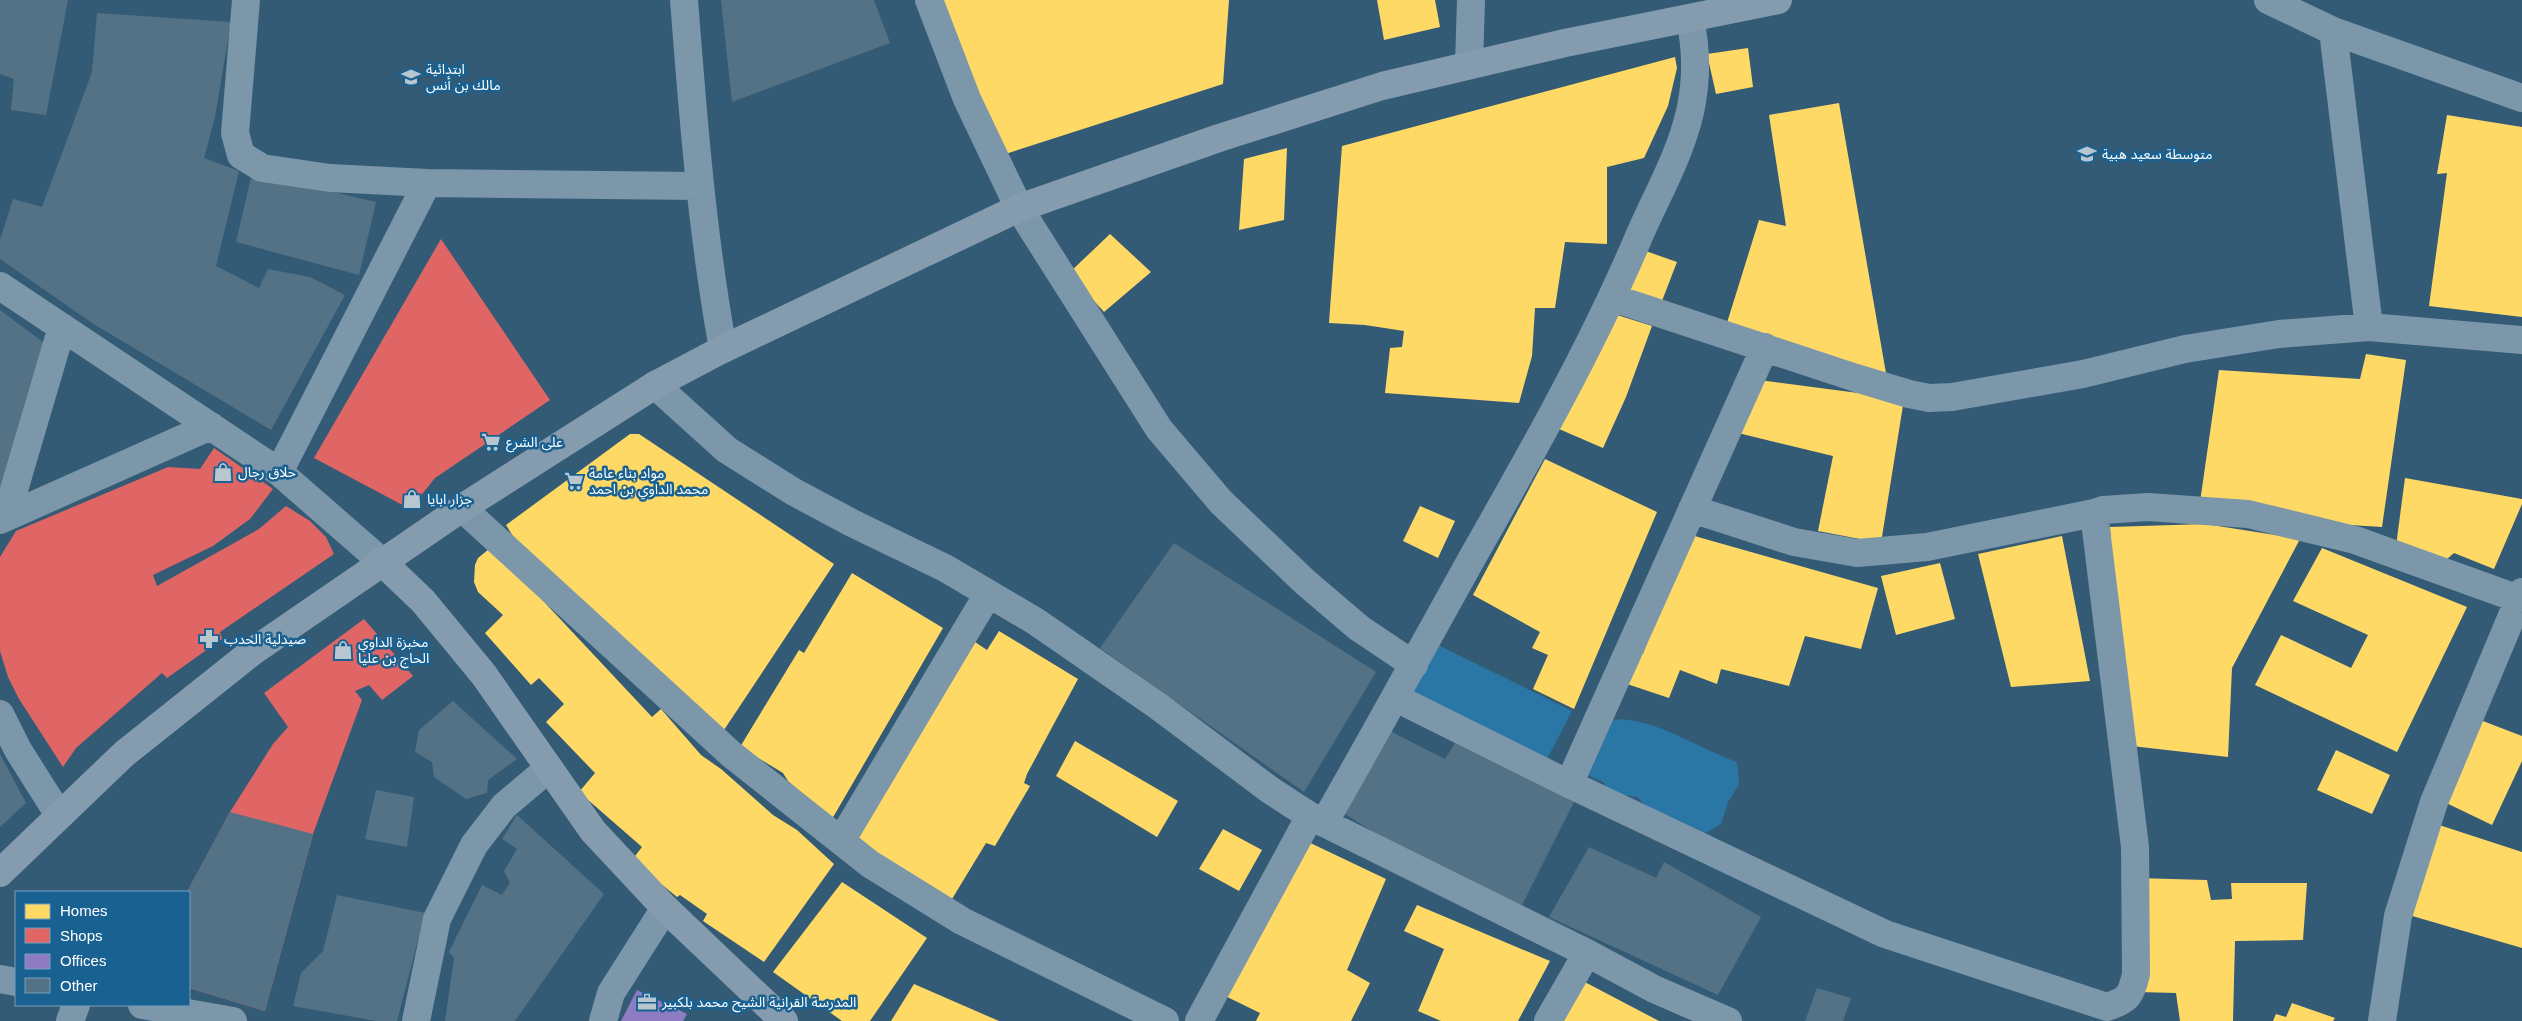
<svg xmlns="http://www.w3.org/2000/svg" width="2522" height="1021" viewBox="0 0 2522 1021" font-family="Arial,'Noto Sans Arabic',sans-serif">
	<rect width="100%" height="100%" fill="#345b76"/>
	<path fill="#2a77a6" d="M1432 642 1572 711 1546 761 1408 691Z
		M1602 720C1611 720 1620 719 1629 720 1666 725 1702 750 1737 762L1739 784 1728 802 1721 824 1702 835 1647 807 1637 797 1609 793 1603 782 1581 772Z"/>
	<path fill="#ffd966" d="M939 0H1229L1223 84 999 156Z
		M1377 0H1435L1440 27 1384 40Z
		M1748 48 1753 87 1716 94 1707 54Z
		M1675 57 1677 68 1668 106 1644 158 1607 167V244L1565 242 1555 308H1535L1532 356 1519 403 1385 393 1390 348 1402 347 1404 331 1365 325 1329 323 1342 146Z
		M1839 103 1887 379 1726 326 1759 220 1786 226 1769 115Z
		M2447 115 2522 127V317L2429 306 2447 173 2437 174Z
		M1287 148 1284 220 1239 230 1244 159Z
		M1110 234 1151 272 1104 312 1069 273Z
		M1640 249 1677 262 1660 306 1623 289Z
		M1614 314 1652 326 1626 397 1603 448 1559 429Z
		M2366 354 2406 360 2382 527 2334 524 2200 502 2219 370 2360 379Z
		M1751 379 1904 399 1881 543 1818 531 1833 456 1738 433Z
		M630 434H639L834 564 724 730 518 544 506 525Z
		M1545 459 1657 512 1574 709 1533 689 1548 655 1532 648 1540 632 1473 595Z
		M2405 478 2522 499V504L2494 569 2454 553 2447 559 2396 546Z
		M1420 506 1455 521 1438 558 1403 541Z
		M2205 524 2300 539 2232 668 2228 757 2123 745 2110 527Z
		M1684 533 1878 588 1861 649 1805 636 1789 686 1721 669 1717 684 1680 670 1669 698 1627 684 1639 650 1643 654Z
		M2062 536 2090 681 2011 687 1978 554Z
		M2322 548 2467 607 2397 752 2255 685 2281 635 2351 668 2368 635 2293 601Z
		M489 549 533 590 652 717 661 709 701 755 721 769 773 815 797 830 834 864 764 962 703 921 707 914 680 895 677 897 632 860 642 847 579 792 595 773 546 722 564 704 539 678 531 685 485 633 503 615 478 592 474 582 475 565 478 558Z
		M1940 563 1955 619 1896 635 1881 576Z
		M852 573 943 628 832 819 788 781 783 773 740 747 799 650 804 653Z
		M999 631 1078 679 1027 774 1024 783 1030 786 995 846 986 843 952 899 852 841 972 640 987 650Z
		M2475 718 2522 736V761L2492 825 2438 799Z
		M1075 741 1178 801 1157 837 1056 776Z
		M2336 750 2390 775 2372 814 2317 790Z
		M2430 822 2522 852V948L2402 913Z
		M1223 829 1262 850 1239 891 1199 869Z
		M1302 839 1386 879 1347 970 1370 983 1351 1021H1256L1260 1013 1219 993Z
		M2136 878 2207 880 2211 900 2232 899 2231 883H2307L2303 940 2235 941 2233 1021H2180L2176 993 2138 992Z
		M842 882 927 938 870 1021H842L773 972Z
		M1417 905 1550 961 1518 1021H1441L1418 1011 1444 949 1404 931Z
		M1579 979 1659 1021H1557Z
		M914 984 999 1021H891Z
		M2292 1003 2335 1018 2333 1021H2273L2276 1014 2286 1017Z"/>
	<path fill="#e06666" d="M441 239 550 400 435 478 410 509 314 458Z
		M214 448 273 489 250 519 213 546 153 575 157 586 259 529 286 506 310 521 326 537 334 554 220 632 222 639 167 678 162 673 76 748 63 767 19 699 8 677 0 651V557L16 531 168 467 200 469Z
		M364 619 413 676 382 700 369 685 355 691 362 700 313 834 265 1011 189 988 187 892 230 812 273 744 288 727 264 693Z"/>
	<path fill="#8e7cc3" d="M637 990 687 1014 683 1021H621Z"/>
	<path fill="#537286" d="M0 0H68L46 115 11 110 14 79 0 74Z
		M721 0H874L890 43 732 102Z
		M97 13 231 22 215 117 204 158 239 171 216 266 259 288 268 269 310 277 345 295 271 430 92 323 0 259V240L13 199 42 207 92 72Z
		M252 173 376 202 359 275 236 242Z
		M0 310 47 345 0 498Z
		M1174 543 1376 672 1304 792 1100 648Z
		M453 701 517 759 488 780 487 793 466 799 434 777 432 762 415 752 419 730Z
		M1382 727 1445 759 1460 735 1576 798 1522 905 1477 887 1395 846 1339 810Z
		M0 754 26 803 0 827Z
		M376 790 414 797 407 847 365 839Z
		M230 812 313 834 265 1011 189 988 187 892Z
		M517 815 604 894 515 1021H445L454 958 449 952 482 885 502 895 510 883 504 871 517 849 502 839Z
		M1589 847 1656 878 1664 862 1761 917 1718 995 1549 917Z
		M337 895 425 913 397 1021H376L293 1006 301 973 323 951Z
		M1817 988 1851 998 1843 1021H1805Z"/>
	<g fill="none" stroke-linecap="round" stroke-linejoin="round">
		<path stroke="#7c97a9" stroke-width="28" d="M246 0 235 133 241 155 262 168 330 178 427 183 699 186
			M684 0C693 117 702 233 723 349
			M929 0 967 99 1019 208 1159 429 1221 502 1305 582 1359 628 1414 665
			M2268 0 2333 31 2522 98
			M2333 31 2369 327
			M1469 65 1471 0
			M0 286 279 472 381 561
			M1613 298 1856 378 1909 394 1929 398 1952 397 2083 374 2185 349 2279 334 2369 327 2522 340
			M655 385 727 450 794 492 852 523 945 568 1035 621 1158 706 1270 790 1310 816 1587 953 1654 989 1728 1021
			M279 472 427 183
			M462 508 731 754 870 864 962 921 1165 1021
			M1692 509 1794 542 1857 553 1927 547 2094 513
			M6 517 62 327
			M0 520 211 426
			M1396 698 1569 784 1885 934 2107 1007C2128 1000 2131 996 2136 974L2135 847 2094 513 2103 510 2148 507 2248 514 2355 540 2519 599
			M0 714 18 750 59 815
			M1569 784 1765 347
			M1324 823C1374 736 1422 648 1471 560 1530 456 1590 351 1637 241 1655 198 1679 159 1690 112 1697 80 1697 51 1690 19
			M841 841 988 594
			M0 979 16 982
			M142 1005 233 1021
			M70 1021 76 1005
			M416 1021 437 919 474 845 504 806 549 768
			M603 1021 611 993 665 908
			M1199 1021 1310 816
			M1548 1021 1587 953
			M2382 1021 2398 916 2434 802 2522 592"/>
		<path stroke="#849cad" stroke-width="28" d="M381 561 423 601 484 675 593 831 665 908 784 1021
			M0 873 124 754 252 652 462 508 655 385 723 349 1019 208 1219 138 1382 86 1565 43 1778 0"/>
	</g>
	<defs>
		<g id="school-bare" transform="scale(1.5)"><path d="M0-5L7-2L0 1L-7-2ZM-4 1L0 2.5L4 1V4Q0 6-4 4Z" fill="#b8c6cf" stroke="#196191" stroke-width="2.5" paint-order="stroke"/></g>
		<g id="supermarket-bare" transform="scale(1.5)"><path d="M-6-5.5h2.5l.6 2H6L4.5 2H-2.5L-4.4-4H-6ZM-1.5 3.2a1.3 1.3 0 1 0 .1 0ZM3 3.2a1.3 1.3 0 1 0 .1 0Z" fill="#b8c6cf" stroke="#196191" stroke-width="2.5" paint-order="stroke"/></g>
		<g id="shop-bare" transform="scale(1.5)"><path d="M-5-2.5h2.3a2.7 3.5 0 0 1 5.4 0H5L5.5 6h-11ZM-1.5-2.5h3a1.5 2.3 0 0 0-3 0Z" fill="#b8c6cf" stroke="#196191" stroke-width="2.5" paint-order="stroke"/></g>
		<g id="pharmacy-bare" transform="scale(1.5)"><path d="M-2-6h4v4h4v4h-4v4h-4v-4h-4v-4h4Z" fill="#b8c6cf" stroke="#196191" stroke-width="2.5" paint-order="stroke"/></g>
		<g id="office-bare" transform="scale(1.5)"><path d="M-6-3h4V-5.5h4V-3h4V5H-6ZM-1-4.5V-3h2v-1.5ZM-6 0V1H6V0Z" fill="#b8c6cf" stroke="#196191" stroke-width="2.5" paint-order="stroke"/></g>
	</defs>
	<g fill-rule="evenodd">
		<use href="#school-bare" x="411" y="77"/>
		<use href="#school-bare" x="2087" y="154"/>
		<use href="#supermarket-bare" x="491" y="442"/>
		<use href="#shop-bare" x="223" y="472"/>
		<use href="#supermarket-bare" x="574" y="481"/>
		<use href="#shop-bare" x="412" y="499"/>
		<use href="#pharmacy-bare" x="209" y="639"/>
		<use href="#shop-bare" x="343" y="650"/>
		<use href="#office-bare" x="647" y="1002"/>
	</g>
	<g text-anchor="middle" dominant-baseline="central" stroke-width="5" stroke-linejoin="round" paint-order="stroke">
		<g font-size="14" fill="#fff" stroke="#196191" text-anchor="start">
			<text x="426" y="69">ابتدائية<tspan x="426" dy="16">مالك بن أنس</tspan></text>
			<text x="2102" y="154">متوسطة سعيد هبية</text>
			<text x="506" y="442">على الشرع</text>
			<text x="238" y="472">حلاق رجال</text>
			<text x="589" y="473">مواد بناء عامة<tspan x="589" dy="16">محمد الداوي بن احمد</tspan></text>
			<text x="427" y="499">جزار ابايا</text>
			<text x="224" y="639">صيدلية الحدب</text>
			<text x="358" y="642">مخبزة الداوي<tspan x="358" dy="16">الحاج بن عليا</tspan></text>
			<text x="662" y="1002">المدرسة القرانية الشيح محمد بلكبير</text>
		</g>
	</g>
	<rect x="15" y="891" width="175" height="115" fill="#196191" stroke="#75a0bd"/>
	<rect x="25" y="904" width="25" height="15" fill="#ffd966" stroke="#75a0bd"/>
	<text x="60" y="916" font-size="15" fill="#ffffff">Homes</text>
	<rect x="25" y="928" width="25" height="15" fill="#e06666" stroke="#75a0bd"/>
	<text x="60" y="941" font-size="15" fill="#ffffff">Shops</text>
	<rect x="25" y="954" width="25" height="15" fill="#8e7cc3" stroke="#75a0bd"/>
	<text x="60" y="966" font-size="15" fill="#ffffff">Offices</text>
	<rect x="25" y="978" width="25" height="15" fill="#537286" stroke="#75a0bd"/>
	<text x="60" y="991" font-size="15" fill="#ffffff">Other</text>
</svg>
